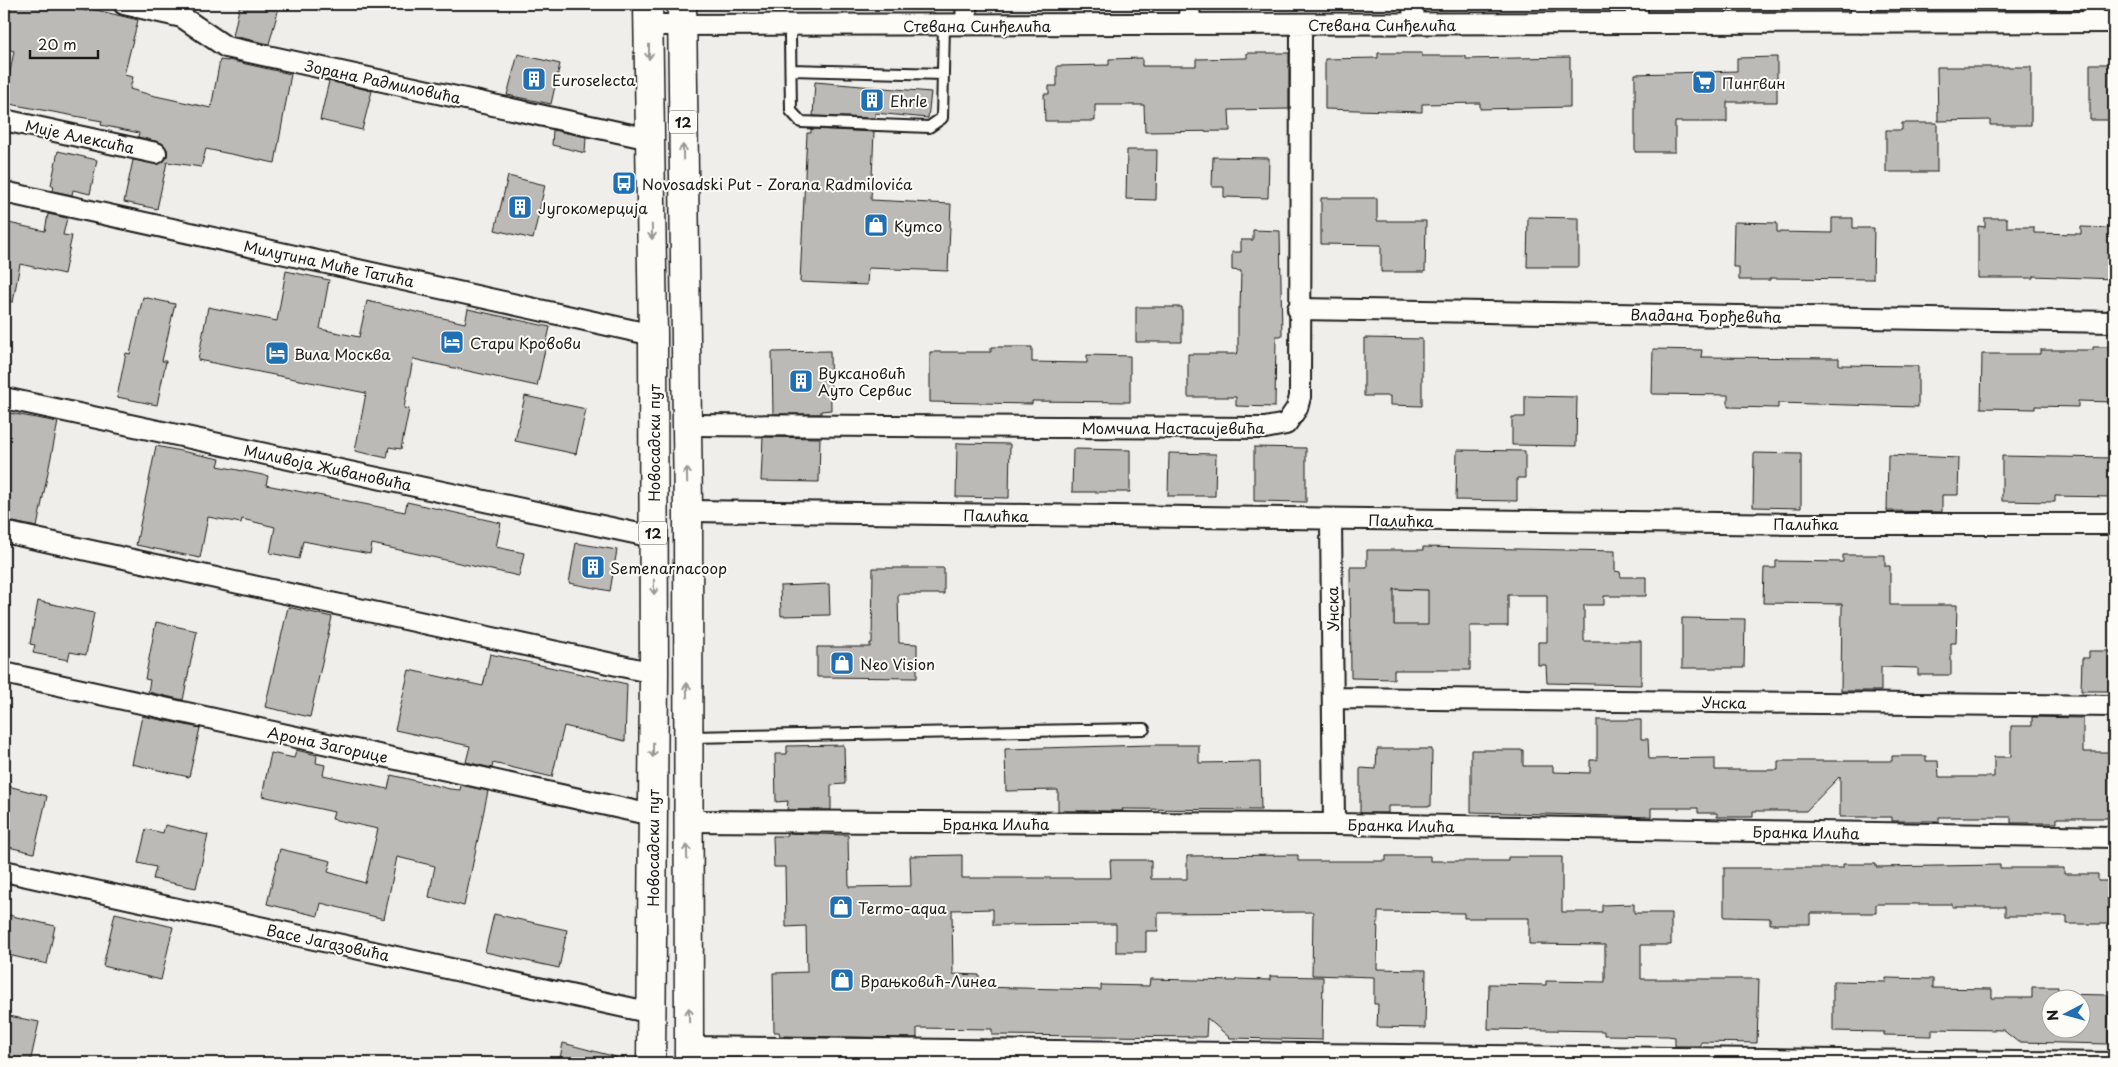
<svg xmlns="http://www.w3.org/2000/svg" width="2118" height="1067" viewBox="0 0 2118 1067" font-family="'Playpen Sans',sans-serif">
	<rect width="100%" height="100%" fill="#f0eeea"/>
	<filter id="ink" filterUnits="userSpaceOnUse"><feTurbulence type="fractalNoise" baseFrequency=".02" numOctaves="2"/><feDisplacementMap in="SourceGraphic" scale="10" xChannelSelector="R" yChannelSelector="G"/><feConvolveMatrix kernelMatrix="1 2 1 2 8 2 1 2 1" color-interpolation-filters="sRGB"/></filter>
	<g filter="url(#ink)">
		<path fill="#d0cfcc" stroke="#767674" d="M1351 589 1428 590 1454 625 1394 654V611L1351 610Z"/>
		<path fill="#bbbab6" stroke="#1c1c1c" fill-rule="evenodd" d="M4 4H57L87 11 88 8 138 20 124 75 133 77 130 89 151 95 211 108 220 60 228 61V60L291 74 275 163 206 149 201 167 167 162 157 209 124 202 133 160 160 164 167 156V149L159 142 138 137 139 133 101 125 102 121 4 103 14 51 4 48Z
			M240 4H280L269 44 233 36Z
			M1247 53H1289V109L1229 110 1230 131 1145 132 1144 105H1095V121H1045L1044 94H1049V86H1057V66L1109 65V59L1142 58V66H1196V59L1247 58Z
			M1378 53H1422V56H1466V59L1570 57V107L1480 109V103L1422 104V112L1325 109V59L1378 58Z
			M518 54 560 64 551 104 507 95Z
			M1777 57V102H1727V122H1675V152H1635V74L1737 71V58Z
			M2090 64H2114V120H2090Z
			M1937 67H2031V125H1990V120L1938 121Z
			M329 81 372 91 362 130 320 120Z
			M815 82 931 92 928 118 875 113V118L813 116Z
			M1902 123H1937V172H1886V130H1902Z
			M811 129 874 132 871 200 951 204 948 271 868 268 867 285 800 282 807 133H811Z
			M553 130 586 137 585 153 552 145Z
			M1127 150H1157L1156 200 1126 199Z
			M58 151 97 160 90 194 73 190 72 195 53 191 54 186 51 185Z
			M1213 157 1269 158 1268 198 1224 197V187H1212Z
			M508 176 545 185 533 239 495 230Z
			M1321 198H1377V221H1426L1425 272H1381V245L1321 244Z
			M48 214 67 218 63 235 72 236 64 274 20 264 13 302 4 301V222L45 231Z
			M1528 217 1579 218V267H1527Z
			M1832 218H1853V228H1874L1873 279 1770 278V280H1739V267H1733L1734 222 1777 223V232L1832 233Z
			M1985 218H2007V227H2034V233L2081 234V227L2114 228V279L2033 276V278H1978V226L1985 227Z
			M1253 230 1280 231 1282 336H1276L1275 407 1236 406V397H1188V354H1236L1238 352V308H1240L1241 271 1232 270V252H1241V240H1253Z
			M286 271 329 280 320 329 359 337 367 301 465 323 468 309 550 327 537 386 413 359 404 408 409 409 401 449 389 447 387 458 355 451 366 393 198 360 208 307 277 321Z
			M143 297 175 304 162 361H166L157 405 117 397 126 353 130 354Z
			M1136 307H1182V342H1136Z
			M1364 338 1422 339V406L1390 405V396H1364Z
			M991 347H1032V362L1087 363V355L1130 356V402L1032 401V404L930 402V352H991Z
			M2093 347H2114V402L2078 401V407L2035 406V409L1981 408 1982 354H2040V350H2093Z
			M1653 349 1702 350 1701 357 1839 358V365L1918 366V407L1778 403V408L1728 407V395L1652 394Z
			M830 351 831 410 821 411V414H773L772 352Z
			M525 396 586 409 576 454 515 441Z
			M1525 396 1577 397 1576 446 1512 445V417H1525Z
			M4 412 58 422 37 527 4 520Z
			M763 437 820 438 819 482 761 481Z
			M957 443 1010 444 1009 498 956 497Z
			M156 446 220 459 218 466 268 476 266 485 405 512 407 502 501 523 496 547 524 553 519 576 372 544 370 554 303 541 299 559 270 553 275 527 242 519 241 523 208 517 200 558 136 545Z
			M1254 447 1306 448V502L1254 501Z
			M1073 449 1130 450V492H1072Z
			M1457 450 1525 451V478H1517V501L1456 500Z
			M1169 453 1216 454 1215 496H1168Z
			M1754 453 1801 454V508L1753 507Z
			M1888 455 1959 458 1958 495H1942V512L1887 511Z
			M2002 456 2112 458V497L2055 496V502L2002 501Z
			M576 543 617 550 610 591 569 583Z
			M1423 547 1615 551V571L1620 572 1621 577H1646V596H1604V605H1584V641H1641V685L1547 683 1546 665H1538V642H1547V595H1508V626H1470V670H1394V679L1351 678 1350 567H1367V550H1423ZM1394 589 1428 590V625H1394Z
			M1843 555H1885V566H1890V605H1957L1956 643H1951V675H1918V668L1881 667V691H1841L1842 604 1763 603 1764 568H1776V561L1843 562Z
			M873 568H944V594H898L899 643 917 644V678L817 677V647H870V643H872Z
			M829 584 830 615 781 616 780 586Z
			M38 601 94 613 86 655 70 652 68 660 33 653 35 645 30 644Z
			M288 607 332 617 310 717 265 707Z
			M1682 618 1745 619 1744 668H1682Z
			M156 622 197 631 183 700 148 692 150 680 145 679Z
			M2089 651H2114V691H2081L2082 658H2089Z
			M490 654 627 684 625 741 564 726 552 777 493 763 492 768 466 762 470 746 395 730 409 670 483 686Z
			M142 716 200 728 189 777 132 764Z
			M2032 717 2083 718V752H2114V818H2057V823H2011V817H1939V821H1892V817H1840V776L1806 811H1753V817H1717V813H1698V808H1651V817L1471 812V750H1523V766H1553V772L1590 773V760H1597V720H1641V739H1648L1649 759 1715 758V770H1778V761H1892V756H1926V761H1938L1939 777H1994V757H2011V726H2032Z
			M844 745 845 784 831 785V810H787L788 801 776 802 775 754H787V746Z
			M1149 745H1199V763L1260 762 1261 810 1122 809 1123 811H1058V790L1006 791 1005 749Z
			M1377 749H1432L1431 806H1388V813H1360V768L1376 769Z
			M296 750 317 755 316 763 325 765 323 775 388 789 391 775 450 789 460 790 461 785 488 791 464 906 429 897 435 866 397 857 384 919 321 903 318 916 267 904 280 849 331 861 328 872 365 883 378 829 332 819 334 812 262 796 271 753 294 758Z
			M4 785 47 796 34 853 4 846Z
			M165 825 208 835 196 888 153 879 156 867 138 863 146 829 163 833Z
			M787 833 848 835 849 887 911 886 910 856 962 855V878H1111L1110 860H1151V879H1187V856L1298 855V861H1386V856H1430V861H1508V857H1562V912H1602V905L1634 904V913H1671V945H1641V979H1759L1757 1043 1701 1042V1046H1675V1037L1668 1036 1604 1035V1031L1488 1029 1489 984 1546 985V981L1605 982V945L1529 944V918H1464V913L1378 912 1377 969 1426 970 1425 1028 1377 1027 1378 1004H1374V977L1312 975 1313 912 1158 913V931H1146V952H1116V924L993 925V909L952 910 953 974 979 975V987L1101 990V985L1149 986 1150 979 1236 981V979L1270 980V976L1323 977 1322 1040 1230 1038 1207 1018 1206 1037 992 1035V1029L917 1028V1038L780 1036 779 1032H774L773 973 807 972 806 926 786 927 785 867H774L773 836H787Z
			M1843 864H1876V867L2000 865V868H2064V874H2098V881H2108V903H2114V924H2067V916H2005V907H1952V904H1876V913H1810V924H1770V918L1724 917V868H1843Z
			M115 913 173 927 161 980 103 966Z
			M4 914 55 926 47 964 4 954Z
			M494 914 567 930 559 968 485 952Z
			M1886 978 1933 979V988L1992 989V998H2032V987H2058V994L2108 995V1044L2018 1042 2003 1030 1932 1029V1036L1884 1035V1032L1833 1031V981L1886 982ZM2050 1000H2080V1030H2050Z
			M4 1015 39 1022 30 1063H4Z
			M563 1043 616 1057 615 1063H559Z
			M780 1060 918 1061V1063H780Z"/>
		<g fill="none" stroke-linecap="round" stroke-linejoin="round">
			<g stroke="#1c1c1c" stroke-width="14">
				<path id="lane" d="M793 25 790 36 791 111 801 122 929 127 942 118 944 25
					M791 70 943 74
					M690 737 1144 729"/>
			</g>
			<g stroke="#1c1c1c" stroke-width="24">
				<path id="street" d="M124 4 182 17 226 47 650 139
					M966 4 967 24
					M1189 4 1190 24
					M1413 4 1414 24
					M1637 4V23
					M1861 4V23
					M2093 4V22
					M649 25 2114 22
					M4 120 156 153
					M4 192 653 335
					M1298 309 2114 322
					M4 398 653 537
					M686 425 1265 428 1286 424 1297 408 1300 397 1301 24
					M688 511 1797 524H2114
					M1331 519 1334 824
					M4 532 654 673
					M4 673 652 815
					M1334 698 2114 706
					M687 821 1334 824 2114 837
					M4 871 652 1013
					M689 1047 2114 1063"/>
			</g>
			<g stroke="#1c1c1c" stroke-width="31">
				<path id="primary" d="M648 4 653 335 654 673 651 1063
					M682 4 688 511 689 1063"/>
			</g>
			<use href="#lane" stroke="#fdfcf7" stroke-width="10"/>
			<use href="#street" stroke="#fdfcf7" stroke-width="20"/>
			<use href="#primary" stroke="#fdfcf7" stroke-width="28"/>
		</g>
		<defs><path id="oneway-shaft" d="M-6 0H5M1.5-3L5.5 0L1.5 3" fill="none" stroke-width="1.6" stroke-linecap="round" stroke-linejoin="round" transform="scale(1.25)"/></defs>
		<g stroke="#989794">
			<use href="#oneway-shaft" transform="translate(649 52) rotate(90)"/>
			<use href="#oneway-shaft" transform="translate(683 152) rotate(-91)"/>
			<use href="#oneway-shaft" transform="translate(652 232) rotate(89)"/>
			<use href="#oneway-shaft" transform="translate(687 475) rotate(-91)"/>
			<use href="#oneway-shaft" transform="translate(654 587) rotate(89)"/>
			<use href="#oneway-shaft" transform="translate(687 690) rotate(-90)"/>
			<use href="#oneway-shaft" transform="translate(653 750) rotate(91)"/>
			<use href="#oneway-shaft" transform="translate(687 852) rotate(-91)"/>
			<use href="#oneway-shaft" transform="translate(689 1015) rotate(-91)"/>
		</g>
	</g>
	<defs>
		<g id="building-square" transform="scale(1.25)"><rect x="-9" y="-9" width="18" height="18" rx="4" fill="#1f6fb2" stroke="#fdfcf7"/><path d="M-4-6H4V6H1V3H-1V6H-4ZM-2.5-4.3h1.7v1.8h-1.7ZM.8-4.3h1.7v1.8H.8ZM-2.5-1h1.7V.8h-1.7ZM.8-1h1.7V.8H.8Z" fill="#fff"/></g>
		<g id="supermarket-square" transform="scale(1.25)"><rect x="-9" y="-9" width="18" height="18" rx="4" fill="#1f6fb2" stroke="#fdfcf7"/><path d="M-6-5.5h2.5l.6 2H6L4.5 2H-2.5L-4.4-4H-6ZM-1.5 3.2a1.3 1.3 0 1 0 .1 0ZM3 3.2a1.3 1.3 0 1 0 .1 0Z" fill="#fff"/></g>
		<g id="bus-square" transform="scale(1.25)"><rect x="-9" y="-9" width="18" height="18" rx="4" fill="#1f6fb2" stroke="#fdfcf7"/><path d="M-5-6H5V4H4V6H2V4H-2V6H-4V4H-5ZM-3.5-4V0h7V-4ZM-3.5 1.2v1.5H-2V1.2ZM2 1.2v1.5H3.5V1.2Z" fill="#fff"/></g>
		<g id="shop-square" transform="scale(1.25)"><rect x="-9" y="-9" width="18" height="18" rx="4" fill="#1f6fb2" stroke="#fdfcf7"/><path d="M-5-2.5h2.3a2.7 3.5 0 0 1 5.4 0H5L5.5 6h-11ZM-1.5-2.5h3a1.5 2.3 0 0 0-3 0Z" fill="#fff"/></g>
		<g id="hotel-square" transform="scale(1.25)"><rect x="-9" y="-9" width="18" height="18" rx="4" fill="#1f6fb2" stroke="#fdfcf7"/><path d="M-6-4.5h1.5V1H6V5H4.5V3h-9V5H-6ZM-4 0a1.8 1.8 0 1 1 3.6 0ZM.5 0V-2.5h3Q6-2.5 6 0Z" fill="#fff"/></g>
	</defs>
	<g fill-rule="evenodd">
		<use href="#building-square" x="534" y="79"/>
		<use href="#supermarket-square" x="1704" y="82"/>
		<use href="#building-square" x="872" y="100"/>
		<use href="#bus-square" x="624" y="183"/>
		<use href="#building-square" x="520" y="207"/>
		<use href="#shop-square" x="876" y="225"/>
		<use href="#hotel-square" x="452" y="342"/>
		<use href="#hotel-square" x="277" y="353"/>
		<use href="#building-square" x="801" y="381"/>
		<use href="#building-square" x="593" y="567"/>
		<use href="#shop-square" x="842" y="663"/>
		<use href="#shop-square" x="841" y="907"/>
		<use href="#shop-square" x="842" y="980"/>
	</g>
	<g text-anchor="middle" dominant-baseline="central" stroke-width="4" stroke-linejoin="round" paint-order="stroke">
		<g fill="#fdfcf7" stroke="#605f5e" stroke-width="1">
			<rect x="669" y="110.5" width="28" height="23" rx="4"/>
			<rect x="639" y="521.5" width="28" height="23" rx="4"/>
		</g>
		<g font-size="14" font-weight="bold" fill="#1c1c1c">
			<text x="683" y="122">12</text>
			<text x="653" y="533">12</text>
		</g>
		<g font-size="15" fill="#1c1c1c" stroke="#fdfcf7">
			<text x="1382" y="24">Стевана Синђелића</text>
			<text x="977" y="25">Стевана Синђелића</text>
			<text transform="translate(383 81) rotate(12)">Зорана Радмиловића</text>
			<text transform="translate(80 136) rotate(12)">Мије Алексића</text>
			<text transform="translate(329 263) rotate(12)">Милутина Миће Татића</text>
			<text transform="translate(1706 315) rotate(1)">Владана Ђорђевића</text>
			<text x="1173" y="427">Момчила Настасијевића</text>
			<text transform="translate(653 443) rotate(-90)">Новосадски пут</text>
			<text transform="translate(328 467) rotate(12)">Миливоја Живановића</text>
			<text transform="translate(996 515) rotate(1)">Палићка</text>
			<text transform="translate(1401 520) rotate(1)">Палићка</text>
			<text x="1806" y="523">Палићка</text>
			<text transform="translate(1332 609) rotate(-91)">Унска</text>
			<text transform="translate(1724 702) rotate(1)">Унска</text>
			<text transform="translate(328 744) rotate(12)">Арона Загорице</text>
			<text x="996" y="823">Бранка Илића</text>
			<text transform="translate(1401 825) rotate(1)">Бранка Илића</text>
			<text transform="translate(1806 832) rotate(1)">Бранка Илића</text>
			<text transform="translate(652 848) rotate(-90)">Новосадски пут</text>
			<text transform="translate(328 942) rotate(12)">Васе Јагазовића</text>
		</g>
		<g font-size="15" fill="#1c1c1c" stroke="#fdfcf7" text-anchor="start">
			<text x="552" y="79">Euroselecta</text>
			<text x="1722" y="82">Пингвин</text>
			<text x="890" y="100">Ehrle</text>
			<text x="642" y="183">Novosadski Put - Zorana Radmilovića</text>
			<text x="538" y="207">Југокомерција</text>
			<text x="894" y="225">Kymco</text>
			<text x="470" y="342">Стари Кровови</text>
			<text x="294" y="353">Вила Москва</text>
			<text x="818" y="372">Вуксановић<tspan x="818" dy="17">Ауто Сервис</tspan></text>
			<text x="610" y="567">Semenarnacoop</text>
			<text x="860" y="663">Neo Vision</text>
			<text x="858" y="907">Termo-aqua</text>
			<text x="860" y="980">Врањковић-Линеа</text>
		</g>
	</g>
	<rect width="2118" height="1067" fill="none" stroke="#fdfcf7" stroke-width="20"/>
	<rect x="10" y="10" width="2098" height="1047" fill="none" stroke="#1c1c1c" stroke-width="2" filter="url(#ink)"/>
	<g transform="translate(2066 1014) rotate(264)"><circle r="24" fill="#fdfcf7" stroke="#a3a29f"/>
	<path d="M0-4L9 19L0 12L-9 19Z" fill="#1f6fb2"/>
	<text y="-8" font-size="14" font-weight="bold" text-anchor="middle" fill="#1c1c1c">N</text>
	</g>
	<path d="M30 50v8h68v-8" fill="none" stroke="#1c1c1c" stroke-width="2.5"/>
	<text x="38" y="50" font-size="15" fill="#1c1c1c" stroke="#fdfcf7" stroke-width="4" paint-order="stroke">20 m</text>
</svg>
